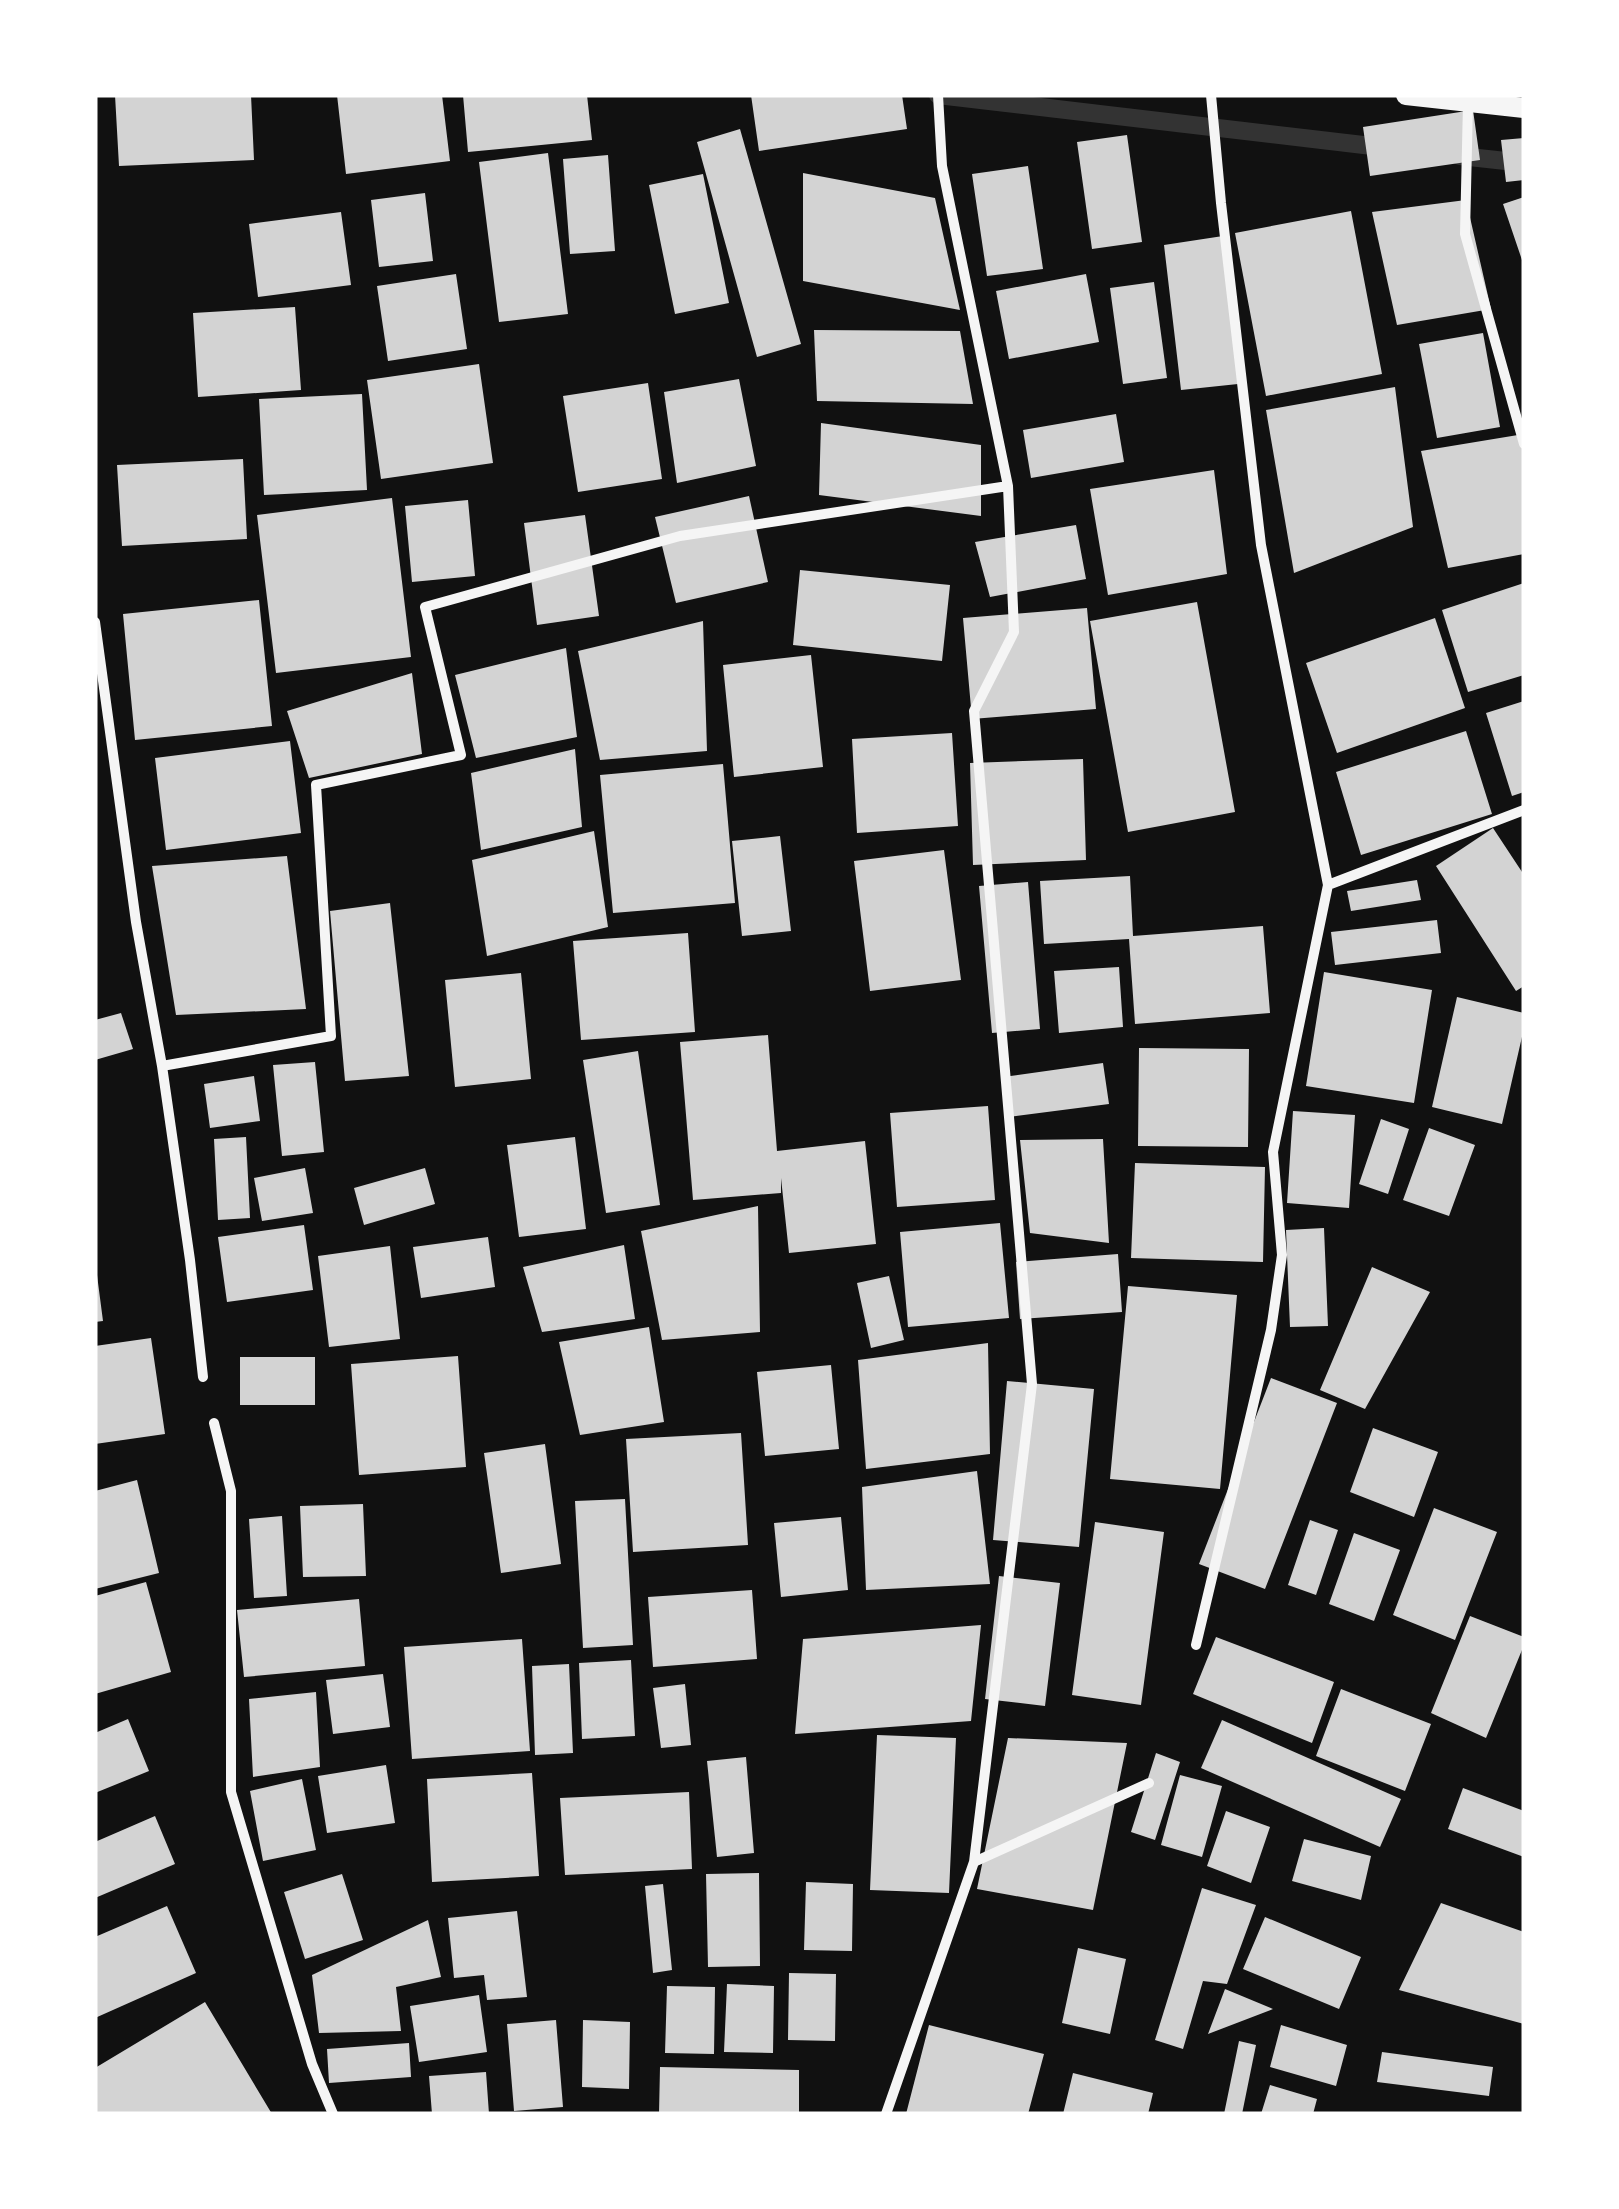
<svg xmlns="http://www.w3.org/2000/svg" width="1619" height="2209" viewBox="0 0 1619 2209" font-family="Montserrat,sans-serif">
	<rect width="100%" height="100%" fill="#111"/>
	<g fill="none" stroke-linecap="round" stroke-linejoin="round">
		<path stroke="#333" stroke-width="18" d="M938 95 1389 148
			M1460 156 1524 163"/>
	</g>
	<path fill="#d3d3d3" d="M115 95H251L254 160 119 166Z
		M337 95H442L450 161 346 174Z
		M463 95H587L592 140 468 152Z
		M751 95H902L907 129 759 151Z
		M1473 110 1480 160 1370 176 1363 127Z
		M740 129 801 344 757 357 697 142Z
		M1127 135 1142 242 1092 249 1077 142Z
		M1524 138V180L1506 182 1501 140Z
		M548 153 568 314 499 322 479 162Z
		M608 155 615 251 570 254 563 159Z
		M1028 166 1043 269 987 276 972 174Z
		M803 173 935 198 960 310 803 281Z
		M703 174 729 303 675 314 649 185Z
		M425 193 433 261 379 267 371 200Z
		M1524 197V263H1523L1503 204Z
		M1466 200 1491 309 1397 325 1372 212Z
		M1351 211 1382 374 1266 396 1235 233Z
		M341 212 351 285 258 297 249 224Z
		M1223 236 1238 384 1181 390 1164 245Z
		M456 274 467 349 388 361 377 286Z
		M1086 274 1099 342 1009 359 996 291Z
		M1154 282 1167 378 1123 384 1110 288Z
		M295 307 301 390 198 397 193 313Z
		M814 330 960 331 973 404 817 401Z
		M1483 333 1500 427 1437 438 1419 344Z
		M479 364 493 463 381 479 367 380Z
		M739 379 756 466 677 483 664 392Z
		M648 383 662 479 578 492 563 396Z
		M1395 387 1413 527 1294 573 1266 410Z
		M362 394 367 490 264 495 259 399Z
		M1116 414 1124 462 1031 478 1023 430Z
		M821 423 981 445V516L819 495Z
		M1524 434V554L1448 568 1421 451Z
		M243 459 247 539 122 546 117 465Z
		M1214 470 1227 574 1108 595 1090 489Z
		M749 496 768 582 676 603 655 517Z
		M392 498 411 657 276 673 257 515Z
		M468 500 475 576 412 582 405 506Z
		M585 515 599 616 537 625 524 523Z
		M1076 525 1086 579 990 597 975 542Z
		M800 570 950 585 942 661 793 645Z
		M1524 583V675L1468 692 1442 610Z
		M259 600 272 726 135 740 123 614Z
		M1197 602 1235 812 1128 832 1090 621Z
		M1087 608 1096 709 972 719 963 618Z
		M1435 618 1465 708 1337 753 1306 663Z
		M703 621 707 751 600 760 578 651Z
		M566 648 577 737 476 758 455 675Z
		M811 655 823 767 734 777 723 665Z
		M412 673 422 754 309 778 287 711Z
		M1524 701V792L1512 796 1486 713Z
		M1466 731 1492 814 1361 855 1336 772Z
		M952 733 958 826 857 833 852 739Z
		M290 741 301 833 166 850 155 758Z
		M575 749 582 827 481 850 471 773Z
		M1083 759 1086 860 973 865 970 763Z
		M723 764 735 903 613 913 600 775Z
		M1493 828 1524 875V986L1516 991 1436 866Z
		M594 831 608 927 487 956 472 860Z
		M780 836 791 931 742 936 732 841Z
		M944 850 961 980 870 991 854 861Z
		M287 856 306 1009 176 1015 152 866Z
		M1130 876 1133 936 1263 926 1270 1013 1135 1024 1129 939 1044 944 1040 881Z
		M1417 880 1421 900 1351 911 1347 891Z
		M1028 882 1040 1029 992 1033 979 886Z
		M390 903 409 1076 345 1081 330 911Z
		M1437 920 1441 953 1335 965 1331 932Z
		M688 933 695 1032 581 1040 573 941Z
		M1119 967 1123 1027 1059 1033 1054 971Z
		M1324 972 1432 990 1414 1103 1306 1086Z
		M521 973 531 1079 455 1087 445 980Z
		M1457 997 1524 1013V1028L1502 1124 1432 1107Z
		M121 1013 133 1049 95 1060V1020Z
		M768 1035 777 1151 865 1141 876 1244 789 1253 781 1178V1193L693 1200 680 1042Z
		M1139 1048 1249 1049 1248 1147 1138 1146Z
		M638 1051 660 1205 606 1213 583 1060Z
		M315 1062 324 1152 282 1156 273 1065Z
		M1103 1063 1109 1104 1009 1117 1003 1077Z
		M254 1076 260 1121 210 1128 204 1084Z
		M988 1106 995 1200 897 1207 890 1113Z
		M1293 1111 1355 1115 1349 1208 1287 1203Z
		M1381 1119 1409 1129 1388 1194 1359 1184Z
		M1429 1128 1475 1145 1449 1216 1403 1200Z
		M246 1137 250 1218 218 1220 214 1139Z
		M575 1137 586 1229 519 1237 507 1145Z
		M1103 1139 1109 1243 1030 1233 1020 1140Z
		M1135 1163 1265 1167 1263 1262 1131 1258Z
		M305 1168 313 1213 262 1221 254 1178Z
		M425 1168 435 1204 364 1225 354 1188Z
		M758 1206 760 1332 662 1340 641 1231Z
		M1000 1223 1009 1318 908 1327 900 1232Z
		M304 1225 313 1290 227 1302 218 1237Z
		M1324 1228 1328 1326 1290 1327 1286 1230Z
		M488 1237 495 1287 421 1298 413 1247Z
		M624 1245 635 1319 542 1332 523 1267Z
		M390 1246 400 1339 329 1347 318 1256Z
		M1118 1254 1122 1312 1020 1319 1016 1262Z
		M1372 1267 1430 1292 1365 1409 1320 1390Z
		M95 1275H97L103 1321 95 1322Z
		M889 1276 904 1340 871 1348 857 1283Z
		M1128 1286 1237 1295 1220 1489 1110 1479Z
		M649 1327 664 1422 580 1435 559 1342Z
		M151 1338 165 1434 95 1444V1346Z
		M988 1343 990 1454 866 1469 858 1360Z
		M458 1356 466 1467 359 1475 351 1364Z
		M240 1357H315V1405H240Z
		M831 1365 839 1449 765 1456 757 1372Z
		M1271 1378 1337 1403 1265 1589 1199 1564Z
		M1007 1381 1094 1389 1079 1547 993 1540Z
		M1373 1428 1438 1452 1414 1517 1350 1492Z
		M741 1433 748 1545 633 1552 626 1439Z
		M545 1444 561 1564 501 1573 484 1453Z
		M977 1471 990 1584 866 1590 862 1487Z
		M137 1480 159 1573 95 1589V1491Z
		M625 1499 633 1645 583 1648 575 1501Z
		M363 1504 366 1576 303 1577 300 1506Z
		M1434 1508 1497 1532 1455 1640 1393 1615Z
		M282 1516 287 1596 254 1598 249 1519Z
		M841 1517 848 1590 781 1597 774 1523Z
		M1310 1520 1338 1530 1316 1595 1288 1585Z
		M1095 1522 1164 1532 1141 1705 1072 1695Z
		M1354 1533 1400 1550 1374 1621 1329 1604Z
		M999 1576 1060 1583 1045 1706 985 1699Z
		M146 1582 171 1672 95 1694V1596Z
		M752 1590 757 1659 653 1667 648 1597Z
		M359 1599 365 1666 244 1677 237 1610Z
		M1470 1616 1524 1637V1645L1486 1738 1431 1713Z
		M981 1625 971 1721 795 1734 803 1639Z
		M1216 1637 1334 1682 1312 1743 1193 1694Z
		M522 1639 530 1751 412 1759 404 1647Z
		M631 1660 635 1736 582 1739 579 1663Z
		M569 1664 573 1753 535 1755 532 1666Z
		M383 1674 390 1727 333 1734 326 1680Z
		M685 1684 691 1745 661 1748 653 1688Z
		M1341 1689 1431 1724 1405 1791 1316 1756Z
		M316 1692 320 1767 253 1777 249 1699Z
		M128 1719 149 1771 95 1793V1733Z
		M1222 1720 1401 1799 1380 1847 1201 1768Z
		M877 1735 956 1738 949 1893 870 1890Z
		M1008 1738 1127 1743 1093 1910 977 1889Z
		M1156 1753 1180 1762 1155 1840 1131 1832Z
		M746 1757 754 1853 717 1857 707 1761Z
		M386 1765 395 1823 327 1833 318 1776Z
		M532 1773 539 1876 432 1882 427 1779Z
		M1180 1775 1222 1786 1202 1857 1161 1845Z
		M302 1779 316 1850 263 1861 250 1791Z
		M1463 1788 1524 1811V1857L1448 1829Z
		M689 1792 692 1869 565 1875 560 1798Z
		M1226 1811 1270 1827 1251 1883 1207 1866Z
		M155 1816 175 1864 95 1898V1842Z
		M1304 1839 1371 1856 1361 1900 1292 1881Z
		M759 1873 760 1966 708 1967 706 1874Z
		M342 1874 363 1940 305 1959 284 1892Z
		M806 1882 853 1884 852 1951 804 1950Z
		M663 1884 672 1970 653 1973 645 1886Z
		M1202 1888 1256 1905 1227 1984 1203 1981 1183 2049 1155 2040Z
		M1441 1903 1524 1932V2024L1399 1990Z
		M167 1906 196 1973 95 2018V1937Z
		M517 1911 527 1997 487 2000 484 1975 454 1978 448 1918Z
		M1265 1917 1361 1957 1339 2009 1243 1969Z
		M428 1920 441 1977 396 1987 401 2031 319 2033 312 1975Z
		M1078 1948 1126 1959 1110 2034 1062 2023Z
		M789 1973 836 1974 835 2041 788 2040Z
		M727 1984 774 1986 773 2053 724 2052Z
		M667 1986 715 1987 714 2054 665 2053Z
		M1225 1989 1273 2009 1208 2034Z
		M479 1995 487 2052 419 2062 410 2006Z
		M205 2002 272 2114H95V2068Z
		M556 2020 563 2107 514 2111 507 2024Z
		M583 2020 630 2022 629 2089 582 2087Z
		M929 2025 1044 2054 1028 2114H906Z
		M1281 2025 1347 2045 1336 2086 1270 2067Z
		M1239 2041 1256 2045 1242 2114H1224Z
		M409 2043 411 2077 329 2083 327 2049Z
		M1382 2052 1493 2067 1489 2096 1377 2082Z
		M660 2067 799 2070V2114H659Z
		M486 2072 489 2114H432L429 2076Z
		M1073 2073 1153 2093 1148 2114H1063Z
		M1270 2085 1317 2099 1313 2114H1261Z"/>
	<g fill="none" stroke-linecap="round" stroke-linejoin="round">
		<path stroke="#f5f5f5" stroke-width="10" d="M1468 103 1465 234 1524 444
			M95 622 136 922 162 1066 190 1260 203 1377
			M1328 885 1524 810
			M162 1066 331 1036 316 785 461 755 425 607 680 536 1008 486
			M214 1423 231 1491V1792L312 2064 333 2114
			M1196 1645 1271 1330 1282 1255 1273 1152 1328 885 1261 545 1221 203 1211 95
			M974 1862 1149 1783
			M886 2114 974 1862 1032 1384 974 711 1014 632 1008 486 942 166 938 95"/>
		<path stroke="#f5f5f5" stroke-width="20" d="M1406 95 1524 108"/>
	</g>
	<rect width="1619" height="2209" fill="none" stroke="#ffffff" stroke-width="195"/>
</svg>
